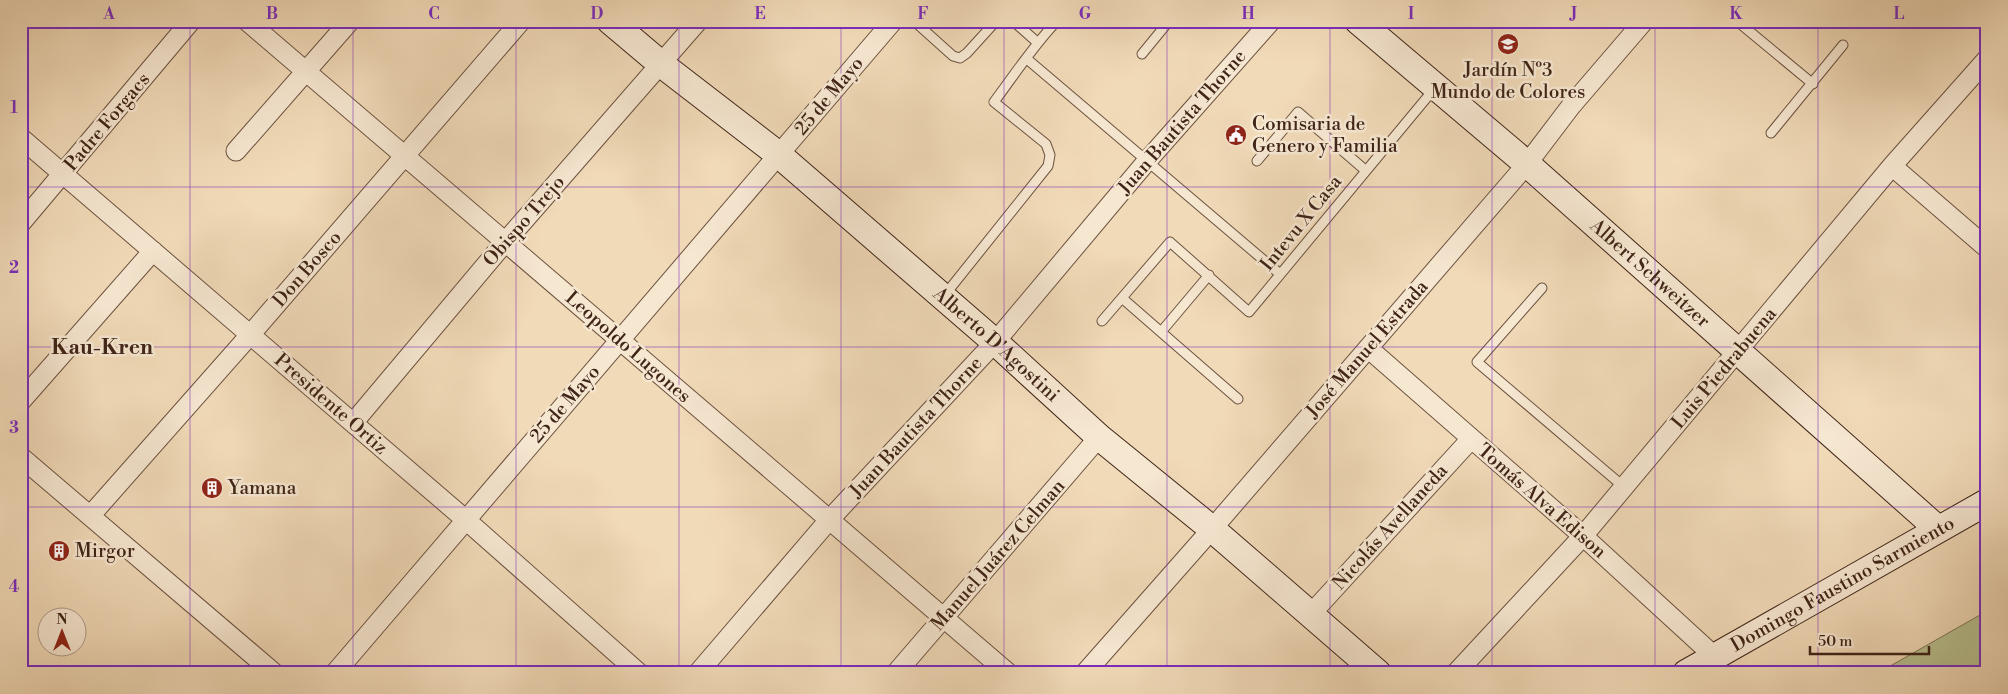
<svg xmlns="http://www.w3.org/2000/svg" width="2008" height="694" viewBox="0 0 2008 694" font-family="'Libre Bodoni',serif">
	<rect width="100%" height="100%" fill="#f1dab8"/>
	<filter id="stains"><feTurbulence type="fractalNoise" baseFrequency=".004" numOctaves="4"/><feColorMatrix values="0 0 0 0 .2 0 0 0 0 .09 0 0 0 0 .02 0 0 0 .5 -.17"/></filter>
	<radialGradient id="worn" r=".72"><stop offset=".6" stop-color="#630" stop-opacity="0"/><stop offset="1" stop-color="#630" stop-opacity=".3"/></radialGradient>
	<path fill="#b8c090" stroke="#7c7254" d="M1987 610V673H1878L1987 611Z"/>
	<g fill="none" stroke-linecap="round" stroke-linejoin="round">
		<g stroke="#6c5240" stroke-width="11">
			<path id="service" d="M914 21 953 56 960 58 967 53 996 21
				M1013 21 1037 42
				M1737 21 1813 84
				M1142 54 1169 21
				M1027 59 1280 274
				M1771 133 1843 45
				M1257 161 1298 112 1365 170
				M1209 275 1161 332 1238 399
				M1542 288 1477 362 1624 487
				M944 296 1048 166 1050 155 1046 144 994 102C1015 74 1033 46 1057 21
				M1122 298 1161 332
				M1102 321 1170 242 1249 312 1434 89"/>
		</g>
		<g stroke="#6c5240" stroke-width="21">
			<path id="minor" d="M247 21C502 237 754 456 1008 673
				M21 138 466 520 639 673
				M236 151 350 21
				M1892 166 1987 248
				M21 223 191 21
				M1368 348 1583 536 1714 656
				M21 401 153 251
				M353 423 506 241 698 21
				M21 457 274 673
				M90 516 250 335 521 21
				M1310 615 1471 439
				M335 673 893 21
				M698 673 829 520 995 342 1147 161 1271 21
				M896 673 1099 437
				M1085 673 1212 529 1527 164 1571 106 1644 21
				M1456 673 1583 536 1892 166 1987 59"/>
		</g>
		<g stroke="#3f2418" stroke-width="28">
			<g id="secondary">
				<path id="s1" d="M610 21 661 64 779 155 995 342 1099 437 1212 529 1378 673"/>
				<path id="s2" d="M1358 21 1527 164 1938 529"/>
				<path id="s3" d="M1686 673 1987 502"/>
			</g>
		</g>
		<use href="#service" stroke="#f6e7d1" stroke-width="9"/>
		<use href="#minor" stroke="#f6e7d1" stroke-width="19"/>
		<use href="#secondary" stroke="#f6e7d1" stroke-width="26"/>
	</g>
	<path fill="none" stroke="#7b2cbf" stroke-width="1" stroke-opacity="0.55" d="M190 21V673M353 21V673M516 21V673M679 21V673M841 21V673M1004 21V673M1167 21V673M1330 21V673M1492 21V673M1655 21V673M1818 21V673M21 187H1987M21 347H1987M21 507H1987"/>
	<defs>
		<g id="school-disc" transform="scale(1.125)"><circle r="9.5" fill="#8f2418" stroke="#f6e7d1"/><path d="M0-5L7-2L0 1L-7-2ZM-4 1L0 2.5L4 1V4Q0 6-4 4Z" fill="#fff"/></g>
		<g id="civic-disc" transform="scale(1.125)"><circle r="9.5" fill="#8f2418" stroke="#f6e7d1"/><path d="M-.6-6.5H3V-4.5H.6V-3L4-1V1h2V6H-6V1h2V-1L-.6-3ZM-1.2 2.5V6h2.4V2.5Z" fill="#fff"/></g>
		<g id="building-disc" transform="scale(1.125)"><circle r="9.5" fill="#8f2418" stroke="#f6e7d1"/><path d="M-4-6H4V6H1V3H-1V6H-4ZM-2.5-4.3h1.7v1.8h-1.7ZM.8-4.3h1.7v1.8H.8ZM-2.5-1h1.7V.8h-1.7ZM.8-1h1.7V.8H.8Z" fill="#fff"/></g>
	</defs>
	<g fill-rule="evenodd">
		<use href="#school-disc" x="1508" y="44"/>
		<use href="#civic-disc" x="1236" y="135"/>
		<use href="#building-disc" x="212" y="488"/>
		<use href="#building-disc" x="59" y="551"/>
	</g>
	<g text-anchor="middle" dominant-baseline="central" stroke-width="5" stroke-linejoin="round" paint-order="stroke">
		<g font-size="19" fill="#3f2418" stroke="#f6e7d1" text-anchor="start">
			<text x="1508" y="70" text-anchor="middle">Jardín Nº3<tspan x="1508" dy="22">Mundo de Colores</tspan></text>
			<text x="1252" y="124">Comisaria de<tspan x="1252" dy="22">Genero y Familia</tspan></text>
			<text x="228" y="488">Yamana</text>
			<text x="75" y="551">Mirgor</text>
		</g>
		<g font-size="19" fill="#3f2418" stroke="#f6e7d1">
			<text transform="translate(829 96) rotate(-50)">25 de Mayo</text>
			<text transform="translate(107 122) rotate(-50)">Padre Forgacs</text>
			<text transform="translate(1182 122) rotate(-49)">Juan Bautista Thorne</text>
			<text transform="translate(524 221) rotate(-49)">Obispo Trejo</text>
			<text transform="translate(1301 223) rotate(-51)">Intevu X Casa</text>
			<text transform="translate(307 269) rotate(-49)">Don Bosco</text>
			<text stroke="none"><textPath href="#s2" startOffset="386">Albert Schweitzer</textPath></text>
			<text stroke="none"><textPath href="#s1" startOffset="504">Alberto D'Agostini</textPath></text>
			<text transform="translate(628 347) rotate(41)">Leopoldo Lugones</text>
			<text transform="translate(1367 349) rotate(-49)">José Manuel Estrada</text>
			<text transform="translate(1724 368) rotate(-50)">Luis Piedrabuena</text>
			<text transform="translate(331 404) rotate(41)">Presidente Ortiz</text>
			<text transform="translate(565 404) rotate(-49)">25 de Mayo</text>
			<text transform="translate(916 427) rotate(-47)">Juan Bautista Thorne</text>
			<text transform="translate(1542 501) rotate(41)">Tomás Alva Edison</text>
			<text transform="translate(1390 527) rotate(-48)">Nicolás Avellaneda</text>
			<text transform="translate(998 555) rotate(-49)">Manuel Juárez Celman</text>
			<text stroke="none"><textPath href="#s3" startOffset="180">Domingo Faustino Sarmiento</textPath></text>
		</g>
		<g font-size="21" font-weight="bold" fill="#3f2418" stroke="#f6e7d1">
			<text x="102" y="348">Kau-Kren</text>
		</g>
	</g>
	<rect width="2008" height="694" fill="none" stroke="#f1dab8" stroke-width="55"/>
	<g transform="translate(62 632)"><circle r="24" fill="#f6e7d1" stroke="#ad9987"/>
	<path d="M0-4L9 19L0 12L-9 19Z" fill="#8f2418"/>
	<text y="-8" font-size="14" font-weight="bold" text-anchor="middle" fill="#3f2418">N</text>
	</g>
	<path d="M1810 646v8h119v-8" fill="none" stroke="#3f2418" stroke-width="2.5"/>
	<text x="1818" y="646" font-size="15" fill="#3f2418" stroke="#f6e7d1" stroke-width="4" paint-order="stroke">50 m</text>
	<rect x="28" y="28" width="1952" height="638" fill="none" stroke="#7b2cbf" stroke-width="2"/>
	<g font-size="16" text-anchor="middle" font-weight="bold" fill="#7b2cbf">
		<text x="109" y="19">A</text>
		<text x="272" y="19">B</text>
		<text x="434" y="19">C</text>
		<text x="597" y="19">D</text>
		<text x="760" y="19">E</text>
		<text x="923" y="19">F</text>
		<text x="1085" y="19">G</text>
		<text x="1248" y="19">H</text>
		<text x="1411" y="19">I</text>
		<text x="1574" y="19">J</text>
		<text x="1736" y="19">K</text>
		<text x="1899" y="19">L</text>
		<text x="14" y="113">1</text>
		<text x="14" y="273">2</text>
		<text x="14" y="433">3</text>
		<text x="14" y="592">4</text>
	</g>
	<rect width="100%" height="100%" filter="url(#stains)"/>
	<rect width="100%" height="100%" fill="url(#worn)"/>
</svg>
